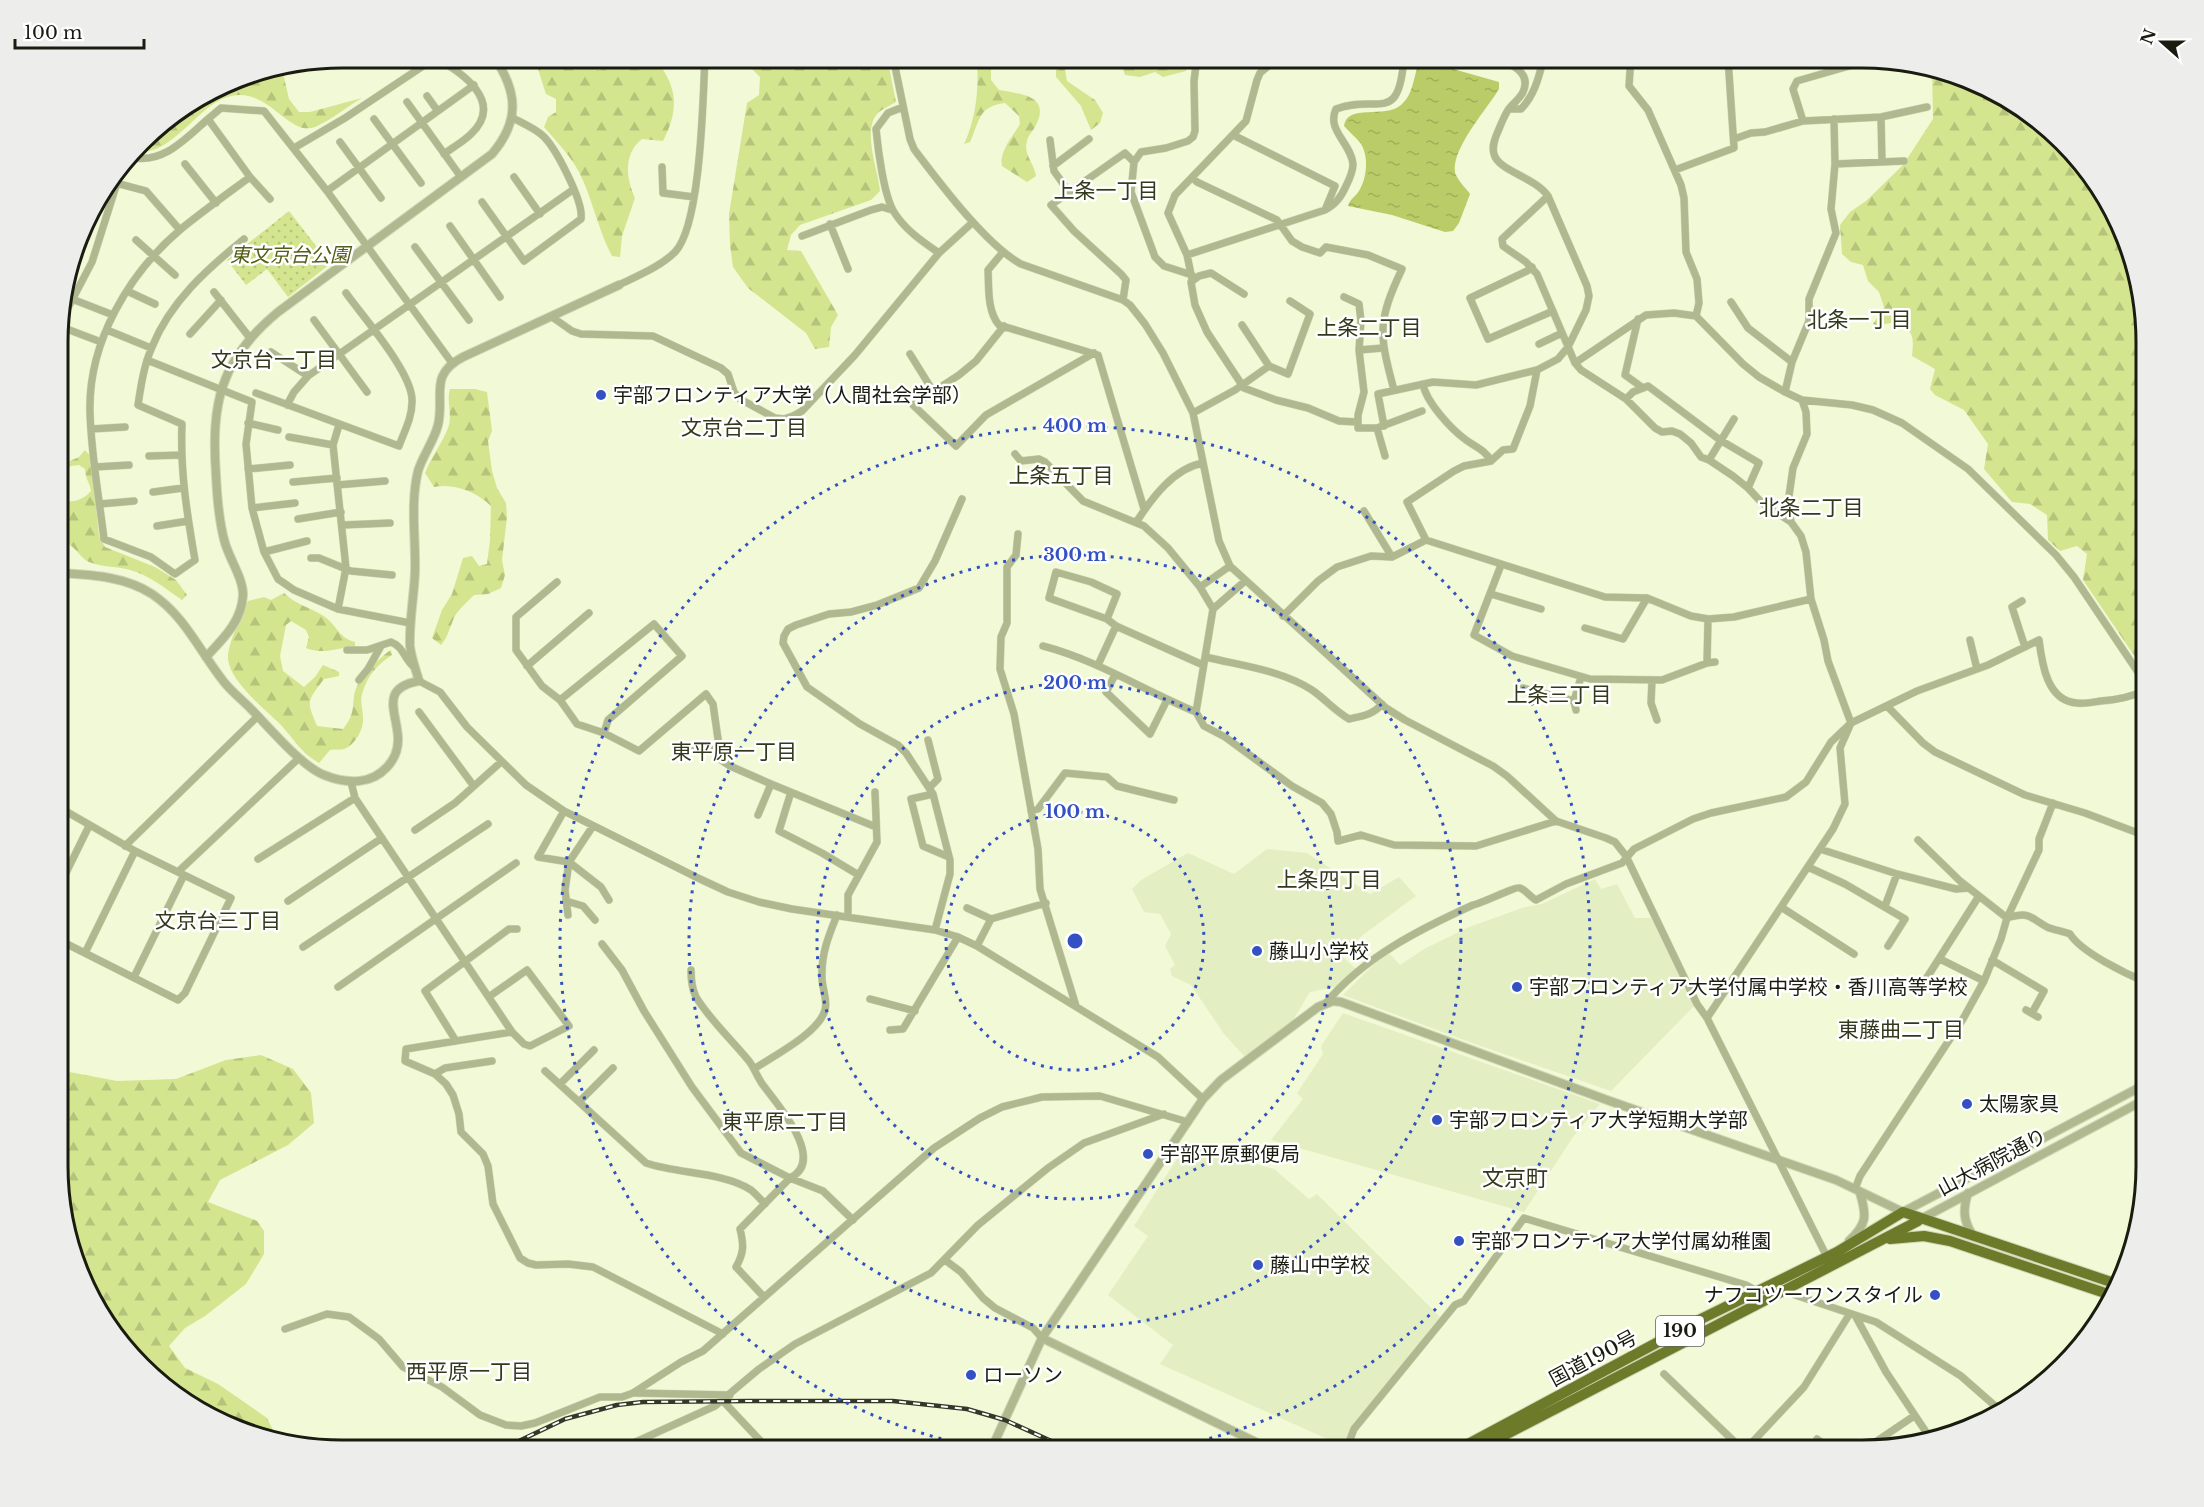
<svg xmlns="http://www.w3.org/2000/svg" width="2204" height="1507" viewBox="0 0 2204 1507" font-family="'Libre Baskerville','Noto Sans JP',serif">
	<defs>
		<pattern id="forest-firs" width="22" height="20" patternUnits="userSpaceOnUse" patternTransform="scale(1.5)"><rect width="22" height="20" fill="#d4e590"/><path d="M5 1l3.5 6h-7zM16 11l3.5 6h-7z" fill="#b5c47b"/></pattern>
		<pattern id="park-dots" width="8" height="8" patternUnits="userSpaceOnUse" patternTransform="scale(1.5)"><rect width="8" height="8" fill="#d4e590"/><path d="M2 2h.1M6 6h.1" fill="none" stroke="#b5c47b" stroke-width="1.8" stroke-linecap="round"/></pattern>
		<pattern id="water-ripples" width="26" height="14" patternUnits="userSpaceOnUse" patternTransform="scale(1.5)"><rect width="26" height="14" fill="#bacc68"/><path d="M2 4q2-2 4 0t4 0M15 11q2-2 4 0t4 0" fill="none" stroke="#9faf59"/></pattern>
	</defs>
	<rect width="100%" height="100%" fill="#f1f9d6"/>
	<path fill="#e4eec3" d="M1267 849 1307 853 1370 894 1399 877 1416 896 1364 934 1341 955 1357 970 1335 987 1310 992 1290 1025 1245 1057 1224 1034 1191 985 1172 976 1170 969 1175 965 1165 946 1171 934 1160 914 1144 912 1132 889 1141 880 1188 853 1234 874Z
		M1595 879 1601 889 1617 884 1635 918H1651L1694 1006 1611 1091 1472 1043 1343 995 1371 967 1389 953 1400 965 1424 949 1469 927 1525 907 1542 904Z
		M1343 1013 1600 1104 1573 1137 1524 1212 1271 1140 1303 1099 1297 1093 1323 1054 1321 1046Z
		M1187 1143 1274 1169 1309 1199 1317 1194 1440 1317 1354 1425 1343 1446 1160 1364 1173 1345 1108 1295 1148 1236 1134 1226Z"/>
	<path fill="url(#forest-firs)" d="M532 57H576L579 62 599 70 610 66 634 67 657 62C679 88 678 112 663 141L642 139C623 154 626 178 635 198L622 236 620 257 612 256C598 230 592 197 579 172 570 155 556 141 544 127L548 117 556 112V99L546 94 536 63Z
		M750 57H887L896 102C891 105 884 108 879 112 861 128 878 169 880 191L871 200 800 225 791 235 787 250 801 251 838 315 831 327 829 347 815 349 806 333 748 288 733 267 730 245 729 214 747 103 759 95 760 77 750 67Z
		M980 57H1068L1064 64 1067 81 1095 100 1103 113 1100 123 1091 130 1081 106 1056 77V63L1047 59C1034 65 1025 65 1012 59L1000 62 991 70V80L999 90C1020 94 1051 95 1036 125 1034 130 1028 135 1027 141 1023 155 1034 162 1036 176L1027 182 1002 166C999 151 1013 136 1020 124L1019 116 1005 103C978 106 980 121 970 142L964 144C976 119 979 89 977 61Z
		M1119 57H1190L1186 71 1163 77 1155 72 1140 77 1125 75Z
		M1932 68 1954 72 2035 116 2117 216 2146 324V673L2083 580 2087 554 2077 546 2060 551 2048 540 2047 515 2030 504 2012 502 1984 469 1988 444 1964 410 1935 395 1930 389 1935 369 1912 356C1914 335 1914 332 1895 322L1877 326 1873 324 1884 307 1879 292 1868 281 1863 265 1851 262 1842 254 1840 225 1850 212 1866 201 1903 165 1933 119Z
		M277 70 283 73 289 99 299 112H310L362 98C348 106 330 121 315 127 286 138 266 78 220 100 195 112 167 158 136 151L154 128 233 79Z
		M450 389H475L487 392 492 431 488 441 492 471 497 488 506 503 507 517 502 560 505 575 501 588 488 594 474 595C468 601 461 607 456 614 450 625 449 636 441 645L432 638 442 610 452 594 463 558 472 556 479 566 487 564 490 540 491 506C477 492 454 483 434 487L425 473C431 457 442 444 448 428 453 415 446 402 450 389Z
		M85 450 91 457 99 536 105 547 155 567 176 580 187 595 182 600C166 589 149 575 130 570 117 566 100 567 89 562 77 556 75 542 59 542V500C72 503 82 501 91 491 90 483 85 478 85 469L79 465 71 466 59 474V466L79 457Z
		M284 593C295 604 309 607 322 615 337 624 337 637 355 642V646C338 648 322 655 306 648L309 637 306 630 291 621 286 625 280 656 283 671 304 687 315 677 323 665 339 672V676L324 679C307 702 306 700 317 726L343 729C359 710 349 701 358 684 363 675 382 655 391 650L392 655C378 664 368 675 363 691 359 701 363 708 363 718 364 729 355 745 344 749 341 750 334 749 330 750L319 763C301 753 293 738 280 724 265 709 229 681 228 658 228 641 242 617 248 601L264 597 271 600Z
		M261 1055 293 1069 311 1093 314 1123 288 1145 220 1180 208 1202 257 1221 264 1231V1254L246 1284 205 1316 185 1328 169 1346 185 1368 218 1384 267 1418 276 1436 274 1439 250 1435 169 1391 95 1308 59 1202V1070L117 1081 176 1079 226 1060Z"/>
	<path fill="url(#park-dots)" d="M289 211 330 264 288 297 267 269 246 285 227 260Z"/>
	<path fill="url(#water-ripples)" d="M1425 61 1499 82V89C1488 108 1448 152 1456 175 1459 182 1466 188 1470 194L1459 223 1453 231 1445 232 1392 215 1348 206C1350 199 1355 197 1359 191 1367 178 1369 157 1361 144 1356 137 1349 132 1344 126 1347 103 1385 119 1401 105 1414 94 1413 77 1419 63Z"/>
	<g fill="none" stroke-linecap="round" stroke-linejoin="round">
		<g stroke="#cfd6b6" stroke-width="8">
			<path id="minor" d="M893 57 910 139 914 149C939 182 986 245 1021 264L1123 300 1130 305 1145 324 1163 353 1193 413 1219 541 1230 566 1386 708 1405 720 1493 766 1507 776 1556 821 1606 838 1615 842 1626 856 1697 1004 1707 1018 1827 1257
				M1490 57C1506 62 1533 70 1523 92 1520 99 1512 104 1508 110 1503 118 1500 127 1496 136 1494 142 1492 147 1494 154 1498 171 1535 177 1548 196L1502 239 1503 246 1526 262 1537 274 1575 363 1581 370 1626 399 1655 428 1662 432 1672 431 1680 434 1691 443 1701 457 1709 460 1733 476 1748 488 1762 503 1791 522
				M1631 57 1629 86 1648 110 1681 185 1684 198 1686 252 1697 279 1699 303 1696 316
				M427 96 437 110
				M407 102 461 177
				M903 107 888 113 876 129C878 150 884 196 894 212 905 230 923 242 939 253
				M1509 109H1521C1535 95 1539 76 1544 57
				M1881 117 1882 162
				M208 119 221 108 264 111 327 191 452 363
				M374 119 421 183
				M1803 121 1793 89 1797 81 1877 58
				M1734 139 1751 133 1765 132 1803 121 1881 117 1927 107
				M1050 140 1054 171 1069 192
				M340 142 381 198
				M294 148 345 118 435 58C462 72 505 102 471 134 463 142 453 147 444 154
				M131 157C163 165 186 138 208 119L250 177 270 199
				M185 164 216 203
				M1835 164 1904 161
				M1053 166 1089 139
				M662 167 663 193 694 197
				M1675 170 1734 148 1728 58
				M514 177 540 214
				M1193 178 1197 182 1277 220 1292 241 1302 247 1320 253 1326 247 1368 255 1402 269C1377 322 1379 334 1394 390
				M112 182 146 191 180 230
				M327 191 474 85
				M482 202 524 261 581 219C584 202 555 146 542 135 534 128 522 123 513 118
				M1325 210C1336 204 1341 197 1346 186 1349 180 1353 171 1353 164 1351 143 1326 130 1336 109 1378 93 1399 127 1404 57
				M830 224 848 269
				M450 226 500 297
				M802 236 871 210 882 207 892 210
				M244 239C207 269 170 302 152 347 144 365 141 385 138 405L182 424C180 471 187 514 195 560L175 574 151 557 104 539C99 497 91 454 90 412 88 342 129 273 181 229 203 211 227 194 250 177
				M136 240 175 275
				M415 247 469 320
				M1003 252 988 270C989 288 987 311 999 325L1098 355 1144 509
				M1187 255 1325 210 1335 186 1233 135
				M1532 267 1527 271 1470 298 1488 339 1553 311
				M1192 275 1164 266 1155 257 1131 192 1134 162 1141 152 1166 148 1188 141 1193 137 1195 131 1194 81 1197 57
				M1192 279 1187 255 1168 213 1175 195 1246 121 1257 80 1260 73 1279 57
				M619 285C637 276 660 267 675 252 701 225 703 98 705 57
				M127 291 155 304
				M214 292 250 338
				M1244 294 1211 273 1199 276 1191 282 1195 305 1207 332 1244 388 1276 400 1308 408 1339 421 1357 422
				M1344 297 1359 304 1361 321 1359 350 1364 392 1358 415V428H1377
				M72 299 113 315
				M1123 300 1126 280 1121 274 1074 231 1051 205 1125 153 1134 162
				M1731 302 1748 328 1792 362
				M552 317 572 331 581 334 653 336 721 368 728 374 734 392 740 399 775 418 784 419 793 416 802 411 855 355 939 253 973 222
				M1638 319 1625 375 1643 388
				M314 320 367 392
				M59 325 92 262 117 183
				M1242 325 1269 366 1288 374 1310 314 1290 301
				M59 326 101 342
				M1004 326 976 361 959 375 913 405 956 446 986 415 1094 353
				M107 330 151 348
				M190 334 221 300
				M1539 344 1562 333
				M1359 350 1383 348
				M271 352 308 376
				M910 354 933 391
				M147 360 252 402 246 444 252 508 264 552 278 579 294 590 338 609 410 623
				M1575 363 1646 315 1674 313 1696 316 1743 364 1759 377 1785 392 1802 400 1852 405 1873 410 1902 423 1968 469 2056 555 2074 577 2146 684
				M1423 384C1426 402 1451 429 1466 440 1476 447 1486 451 1491 461
				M1785 392 1792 362 1809 321V299L1836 233 1831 209 1835 164 1834 119
				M256 393 399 446C404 432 412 418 412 402 414 374 363 317 346 293
				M1626 399 1633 392 1648 386 1720 440 1759 463 1748 488
				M287 405 294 392 308 376 574 189
				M1193 413 1235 390 1269 366
				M248 423 278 430
				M1384 426 1378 394 1433 382 1476 385 1537 370 1558 359 1568 347 1586 310 1589 296 1587 286 1548 196
				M91 429 125 427
				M289 437 333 445
				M1015 454 1021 461 1039 459 1045 462 1083 501 1144 526 1168 548 1200 587
				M149 456 181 455
				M1385 456 1377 428 1422 411
				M1709 460 1734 419
				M95 467 129 465
				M248 469 290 465
				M293 482 337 478
				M337 485 385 481
				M153 492 183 488
				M100 504 134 501
				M252 508 295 503
				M1364 511 1392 557
				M298 519 341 512
				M1137 521C1152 498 1174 468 1203 463
				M343 525 390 523
				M157 526 188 521
				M1018 534 1016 555 1007 567V623L1001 637 1000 669 1014 714 1038 849 1040 889 1076 1006
				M1426 540 1407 502 1454 471 1464 466 1491 461 1503 450 1513 449 1530 406 1537 370
				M264 552 307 541
				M311 558H319L351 571 392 575
				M1501 565 1474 635 1512 656 1590 679 1662 680 1707 663 1715 662
				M1230 566 1200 587 1213 609 1196 712 1204 726 1225 737 1292 786 1322 803 1331 814 1337 832 1338 841 1361 835 1394 845 1476 846 1556 821
				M557 582 516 617V650L542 686 560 700 654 624 682 656 608 720 604 733 639 751 706 694 713 704 721 760 730 766 771 784 876 827
				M1491 594 1541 609
				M2022 601 2012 607 2025 647
				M338 609 346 568 333 445 339 425
				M1213 609 1245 581
				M1283 616 1318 581 1337 567 1371 556 1392 557 1426 540 1605 597 1647 598 1691 616 1708 619 1734 617 1811 599
				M1107 619 1117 594 1091 582 1056 572 1049 598 1107 619 1116 626 1203 665
				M1585 628 1623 639 1647 598
				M1970 640 1977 669
				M1043 646C1097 660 1145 691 1196 712
				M347 650H367L391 642C404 647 404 659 414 667
				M1206 657C1242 666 1281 670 1312 690 1325 699 1335 711 1349 719 1362 716 1373 715 1382 704
				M1707 663 1708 619
				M1098 665 1116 626
				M527 666 589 613
				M1115 675 1106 692 1150 734 1167 700
				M359 680 368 669 381 646
				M1652 680 1651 703 1657 720
				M419 681 440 692 467 727 526 785 564 811 700 879 728 892 759 902 792 909 935 930 958 937 977 946 1158 1057 1203 1099
				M1523 688 1574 701
				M560 700 577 724 604 733
				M1887 706 1923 743 1935 752 2025 795 2085 813 2146 836
				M1576 710 1574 701 1581 677
				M419 712 473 785
				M928 740 938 779 929 788
				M690 749 718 747
				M351 782 355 798 512 1032 524 1044 530 1046 569 1026 527 970 490 996
				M791 792 779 831 822 853 857 874
				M933 794 911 799 923 846 949 857
				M564 811 538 857 569 862 565 890 568 915
				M1031 811 1038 809 1065 773 1107 777 1117 786 1174 800
				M59 812 62 809 135 851 231 898 185 993 178 1000 59 940
				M758 815 771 784
				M593 826 569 862 601 887 609 900
				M415 830 455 803 501 762
				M1918 840 1960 881 2007 918C2030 911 2029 917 2047 927 2053 930 2063 931 2070 934 2081 952 2126 974 2146 982
				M125 846 258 716
				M1820 849 1897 874 1956 889 1969 888
				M258 859 355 798
				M1808 867 1845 884 1905 919 1888 946
				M179 871 299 758
				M59 887 89 826
				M288 901 382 838
				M566 901 583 906 595 920
				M1885 906 1897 874
				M1781 907 1854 954
				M967 908 991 919
				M848 917V895L877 842 875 792
				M935 930 950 874V860L933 794 906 753 898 745 860 724 807 687 783 643 784 636 788 629 796 625 829 614 851 612 877 605 919 588 935 561 962 499
				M602 944 622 970 644 1011 692 1087 741 1153 790 1178 823 1191 853 1220
				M977 946 991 919 1046 903
				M303 947 488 824
				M85 953 135 851
				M1940 959 1984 981
				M1992 960 2044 991 2032 1013
				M691 970C691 979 692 989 696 997 710 1020 732 1040 749 1061 755 1069 757 1077 763 1085 777 1104 827 1160 790 1178L740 1229C744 1245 744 1253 736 1267L764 1297
				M134 977 184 875
				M1926 979 1979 896
				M338 987 516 863
				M870 999 915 1011
				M1326 1003C1364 957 1420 929 1473 905 1483 903 1516 886 1520 888 1526 890 1530 897 1536 900L1566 884 1622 863 1634 849 1693 819 1711 813 1786 797 1806 782 1831 742 1851 723 1917 691 1988 665 2039 640C2042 664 2047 701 2077 703 2085 704 2094 702 2101 701 2118 700 2131 697 2146 690
				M2026 1010 2038 1017
				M1707 1018 1833 829 1845 804 1840 748 1851 723 1828 661 1824 640 1811 599 1806 552 1801 536 1791 522 1788 503 1793 468 1807 434 1806 412 1802 400
				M890 1030 903 1029 958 937
				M512 1032 406 1049 405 1061 435 1074 446 1084 453 1095 459 1114 461 1132 483 1154 488 1166 493 1204 520 1258 528 1263 536 1265 568 1264 593 1267 723 1334
				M456 1041 425 991 509 929H517
				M754 1069C773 1056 819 1033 825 1010 828 1001 822 988 822 978 821 955 828 937 837 915
				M545 1071 646 1163C678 1174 724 1172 751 1190 756 1194 761 1200 765 1204
				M435 1074 445 1068 492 1061
				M560 1084 594 1050
				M580 1101 613 1068
				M1855 1189 1860 1176 1963 1019 1984 981 2001 939 2007 918 2039 850V839L2053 803
				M945 1260 961 1272 983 1298 995 1308 1033 1328 1042 1338
				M1787 1289 1795 1295 1876 1322 1961 1376 1994 1405 2003 1408
				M1856 1317 1886 1372 1928 1435
				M285 1329 327 1314 349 1317 379 1339 403 1367 442 1387 480 1415 506 1425 521 1426 535 1423 600 1397H622L633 1393 681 1362 703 1351 934 1148 980 1118 1002 1107 1042 1097 1100 1096 1188 1122
				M1664 1374 1743 1450
				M634 1393 730 1395
				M723 1401 769 1450
				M1817 1439 1832 1450
				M1869 1448 1874 1443 1914 1416
				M618 1450 715 1406 759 1369 795 1344 931 1273 978 1225 1048 1168 1084 1143 1164 1114
				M1346 1450 1354 1429 1455 1305 1464 1301 1524 1218 1746 1285 1759 1292
				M1745 1450 1804 1387 1849 1315"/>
		</g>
		<g stroke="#cfd6b6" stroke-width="10">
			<path id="tertiary" d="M59 573C91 575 124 576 152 594 185 616 200 652 224 682 231 691 241 699 250 708 268 726 301 766 324 775 334 779 348 782 359 781 381 779 399 760 398 738 397 712 379 688 419 681 416 670 411 657 410 646 409 621 414 597 415 572 416 539 410 504 418 471 423 455 434 441 438 425 445 396 428 375 463 357L619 285
				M206 657C223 639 242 621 243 595 243 578 230 560 225 543 219 522 217 497 216 475 211 403 220 360 278 312L492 154C520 121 518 92 494 57
				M1968 1193C1963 1209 1963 1220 1972 1234
				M1919 1220 2146 1099
				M1849 1241C1867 1224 1867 1216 1860 1193
				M1042 1338 1272 1450
				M991 1450 1042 1338 1203 1099 1221 1080 1318 1007 1333 1001 1341 1002 1607 1100 1836 1180 1903 1212 2146 1084"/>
		</g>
		<g stroke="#cfd6b6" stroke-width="12">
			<path id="trunk" d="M1890 1239 1924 1236 1950 1241 2111 1295
				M1457 1450 1701 1319 1837 1252 1903 1212 2117 1284
				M1476 1450 1918 1221"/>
		</g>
		<use href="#minor" stroke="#afb88f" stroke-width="7"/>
		<use href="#tertiary" stroke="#afb88f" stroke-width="8"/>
		<use href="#trunk" stroke="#6c7a2a" stroke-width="10"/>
		<g stroke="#353829" stroke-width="4.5">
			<path id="rail" d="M502 1449 565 1419 617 1405 643 1402 750 1401H893L967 1409 1005 1420 1071 1450"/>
		</g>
		<use href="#rail" stroke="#fff" stroke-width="2" stroke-dasharray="7" stroke-linecap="butt"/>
	</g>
	<g fill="none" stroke="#3351c2" stroke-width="3" stroke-dasharray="3 6">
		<circle cx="1075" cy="941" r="129"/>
		<circle cx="1075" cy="941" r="258"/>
		<circle cx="1075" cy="941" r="386"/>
		<path d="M994 1450A515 515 0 1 1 1156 1450"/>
	</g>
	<g fill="#3351c2" stroke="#fff" stroke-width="2">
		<circle cx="601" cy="395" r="6"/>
		<circle cx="1257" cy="951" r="6"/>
		<circle cx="1517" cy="987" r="6"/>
		<circle cx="1967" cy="1104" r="6"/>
		<circle cx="1437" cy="1120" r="6"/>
		<circle cx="1148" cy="1154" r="6"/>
		<circle cx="1459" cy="1241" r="6"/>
		<circle cx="1258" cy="1265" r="6"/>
		<circle cx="1935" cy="1295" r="6"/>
		<circle cx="971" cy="1375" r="6"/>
	</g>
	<g text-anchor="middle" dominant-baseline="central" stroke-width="5" stroke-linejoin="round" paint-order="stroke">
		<rect fill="#fff" stroke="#5f6058" stroke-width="1.5" x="1656" y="1316" width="48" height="30" rx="4.5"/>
		<g font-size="18" font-weight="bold" fill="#1a1c10">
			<text x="1680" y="1331">190</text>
		</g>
		<g font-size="20" font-style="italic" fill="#545e17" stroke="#fff">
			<text x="290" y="255">東文京台公園</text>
		</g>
		<g font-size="20" fill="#1a1c10" stroke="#fff" text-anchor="start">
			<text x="613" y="395">宇部フロンティア大学（人間社会学部）</text>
			<text x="1269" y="951">藤山小学校</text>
			<text x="1529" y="987">宇部フロンティア大学付属中学校・香川高等学校</text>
			<text x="1979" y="1104">太陽家具</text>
			<text x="1449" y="1120">宇部フロンティア大学短期大学部</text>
			<text x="1160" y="1154">宇部平原郵便局</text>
			<text x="1471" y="1241">宇部フロンテイア大学付属幼稚園</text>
			<text x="1270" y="1265">藤山中学校</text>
			<text x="1923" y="1295" text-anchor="end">ナフコツーワンスタイル</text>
			<text x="983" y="1375">ローソン</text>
		</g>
		<g font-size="20" fill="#1a1c10" stroke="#fff">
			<text transform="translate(1992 1162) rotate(-28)">山大病院通り</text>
			<text transform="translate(1593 1358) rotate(-28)">国道190号</text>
		</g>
		<g font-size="21" fill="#34391c" stroke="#fff">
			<text x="1106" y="191">上条一丁目</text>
			<text x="1859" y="320">北条一丁目</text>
			<text x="1369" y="328">上条二丁目</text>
			<text x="274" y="360">文京台一丁目</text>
			<text x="744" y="428">文京台二丁目</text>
			<text x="1061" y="476">上条五丁目</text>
			<text x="1811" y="508">北条二丁目</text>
			<text x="1559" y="695">上条三丁目</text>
			<text x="734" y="752">東平原一丁目</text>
			<text x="1329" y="880">上条四丁目</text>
			<text x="218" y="921">文京台三丁目</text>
			<text x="1901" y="1030">東藤曲二丁目</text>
			<text x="785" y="1122">東平原二丁目</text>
			<text x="469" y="1372">西平原一丁目</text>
		</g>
		<g font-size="22" fill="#34391c" stroke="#fff">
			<text x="1515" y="1178">文京町</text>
		</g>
	</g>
	<path d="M0 0H2204V1507H0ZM342 68H1862A274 274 0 0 1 2136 342V1166A274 274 0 0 1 1862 1440H342A274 274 0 0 1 68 1166V342A274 274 0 0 1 342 68Z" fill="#ededec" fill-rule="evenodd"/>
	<path fill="none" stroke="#1a1c10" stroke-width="3" d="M342 68H1862A274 274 0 0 1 2136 342V1166A274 274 0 0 1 1862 1440H342A274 274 0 0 1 68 1166V342A274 274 0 0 1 342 68Z"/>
	<circle cx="1075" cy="941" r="9" fill="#3351c2" stroke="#fff" stroke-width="3"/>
	<g font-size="18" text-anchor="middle" font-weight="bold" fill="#3351c2" stroke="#fff" stroke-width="5" stroke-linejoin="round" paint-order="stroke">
		<text x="1075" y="432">400 m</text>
		<text x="1075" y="561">300 m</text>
		<text x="1075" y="689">200 m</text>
		<text x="1075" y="818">100 m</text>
	</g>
	<g transform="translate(2162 42) rotate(291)" stroke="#ffffff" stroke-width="4.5" paint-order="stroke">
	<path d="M0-4.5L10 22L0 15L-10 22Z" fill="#1a1c10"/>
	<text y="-9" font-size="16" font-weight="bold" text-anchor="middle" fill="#1a1c10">N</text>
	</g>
	<path d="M15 39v9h129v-9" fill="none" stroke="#1a1c10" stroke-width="3"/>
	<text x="24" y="39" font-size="18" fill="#1a1c10" stroke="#ffffff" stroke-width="4.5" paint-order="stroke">100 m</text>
</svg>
